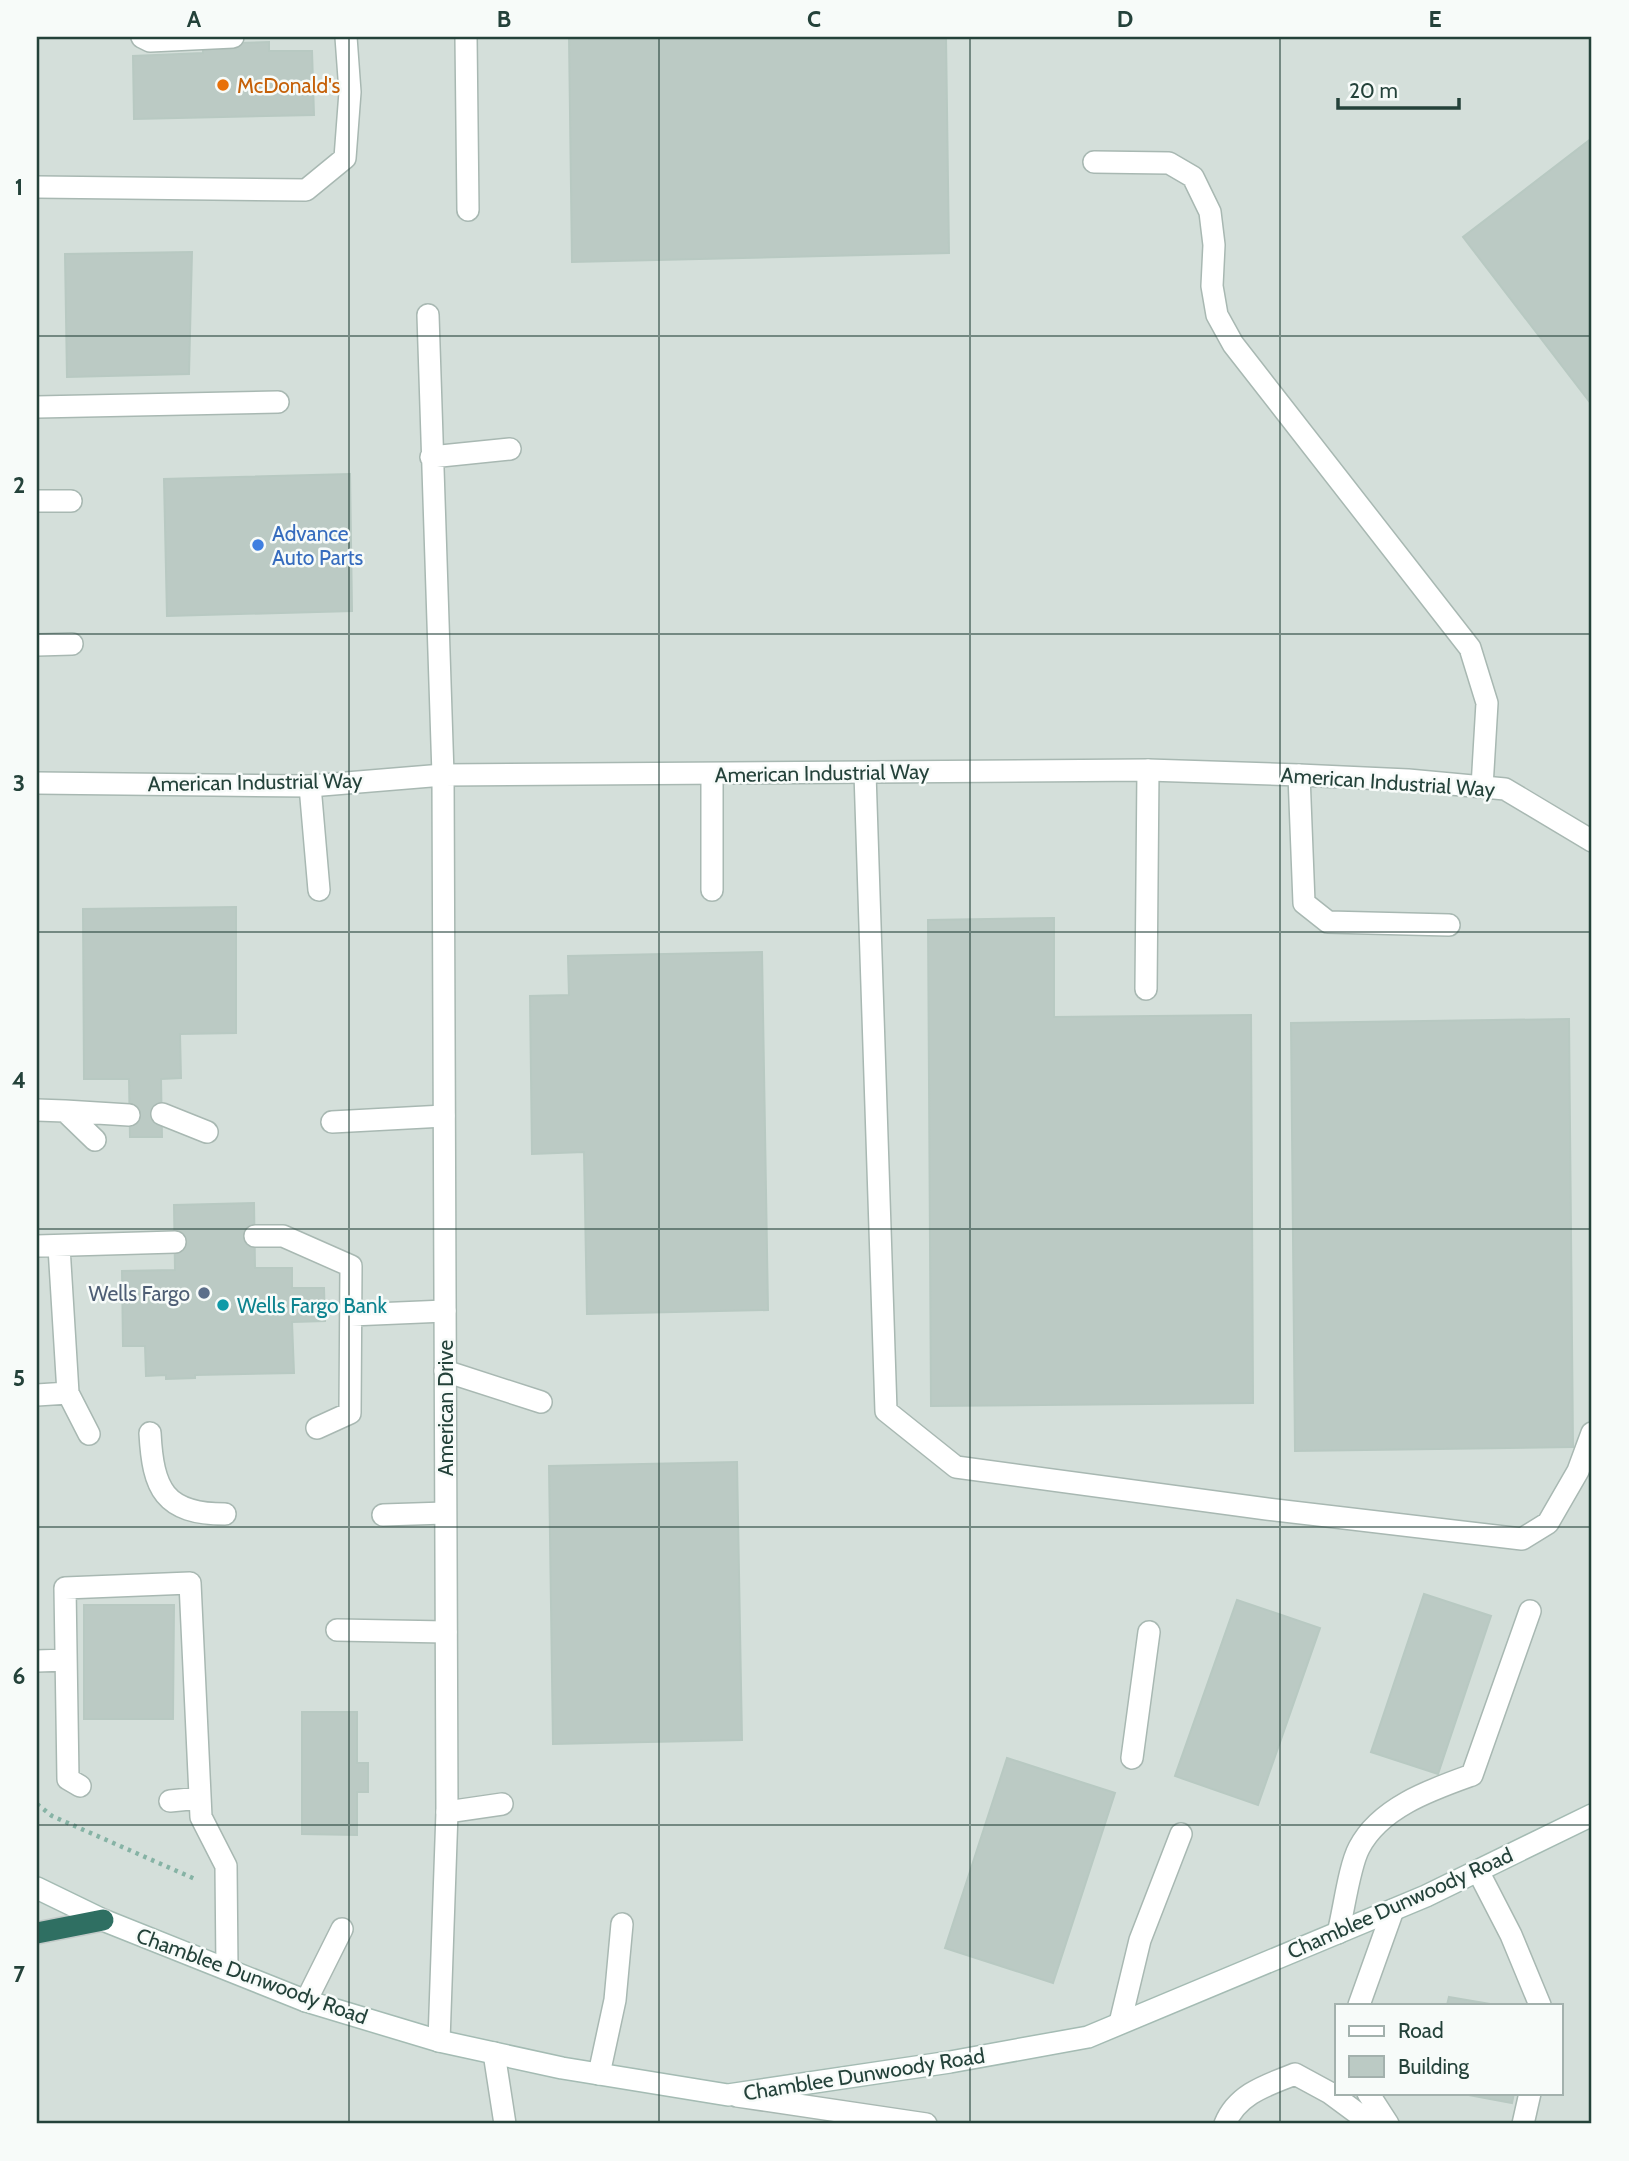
<svg xmlns="http://www.w3.org/2000/svg" width="1629" height="2161" viewBox="0 0 1629 2161" font-family="Cabin,sans-serif">
	<rect width="100%" height="100%" fill="#e6efeb"/>
	<path fill="#d4dfda" fill-rule="evenodd" d="M37 37H1592V2124H37ZM1337 2005H1561V2093H1337Z"/>
	<path fill="#bbcac4" stroke="#b8c9c2" stroke-width="2" d="M569 37H946L949 253 572 262Z
		M269 42V51H312L314 115 134 119 133 56 203 53V44Z
		M1592 138V405L1463 237Z
		M192 252 189 374 67 377 65 254Z
		M350 474 352 611 167 616 164 479Z
		M236 907V1033L180 1034 181 1078 161 1079 162 1137H130L129 1079H84L83 909Z
		M1054 918V1017L1251 1015 1253 1403 931 1406 928 920Z
		M762 952 768 1310 587 1314 584 1152 532 1154 530 996 569 995 568 956Z
		M1569 1019 1573 1447 1295 1451 1291 1023Z
		M254 1203 255 1268H292V1288H324L325 1321 292 1322 294 1373 195 1375V1378L166 1379V1375L146 1376 145 1346H123L122 1271 175 1270 174 1205Z
		M737 1462 742 1740 553 1744 549 1466Z
		M1424 1594 1491 1616 1438 1774 1371 1752Z
		M1237 1600 1320 1628 1258 1805 1175 1776Z
		M84 1605H174L173 1719H84Z
		M302 1712H357V1763H368V1792H357V1835L302 1834Z
		M1007 1758 1115 1793 1053 1983 945 1948Z
		M1449 1997 1496 2005H1447Z
		M1458 2093H1514L1512 2103Z"/>
	<g fill="none" stroke-linecap="round" stroke-linejoin="round">
		<g stroke="#a8b8b2" stroke-width="24">
			<path id="lane" d="M142 37 150 41 233 37
				M466 37 468 210
				M1094 162 1169 163 1193 177 1210 212 1214 245 1212 286 1217 315 1233 344 1470 648 1487 703 1482 787
				M37 187 306 190 345 158 350 92 346 37
				M428 315 443 775
				M37 407 278 402
				M431 457 510 449
				M37 501H71
				M37 645 72 644
				M865 773 886 1411 956 1467 1267 1509 1522 1539 1548 1523 1578 1471 1592 1433
				M1299 775 1304 903 1328 922 1449 925
				M310 786 319 890
				M712 890V774
				M1146 989 1148 770
				M37 1110 65 1111 95 1140
				M65 1111 129 1115
				M162 1114 207 1132
				M332 1122 444 1116
				M255 1236H283L351 1266 350 1413 317 1428
				M37 1246 175 1242
				M351 1315 445 1311
				M445 1371 541 1402
				M68 1393 89 1434
				M37 1395 68 1393 59 1247
				M150 1433C153 1489 164 1514 225 1514
				M383 1515 445 1513
				M337 1630 446 1632
				M37 1661 66 1660
				M1132 1758 1149 1632
				M80 1786 68 1779 65 1588 190 1583 201 1817 226 1866 227 1968
				M170 1801 200 1798
				M447 1812 502 1804
				M1478 1871 1511 1935 1540 2005
				M1338 1933C1344 1910 1349 1867 1359 1848 1380 1807 1433 1789 1472 1775L1530 1611
				M306 2001 342 1929
				M1359 2005 1393 1910
				M1120 2023 1140 1940 1181 1834
				M494 2053 505 2124
				M599 2074 615 2000 622 1924
				M1368 2093 1388 2124
				M1225 2124C1237 2094 1267 2085 1295 2074L1330 2093 1372 2124
				M1523 2124 1530 2093"/>
		</g>
		<g stroke="#a8b8b2" stroke-width="24">
			<path id="street" d="M37 783 310 786 443 775 1148 770 1299 775 1408 780 1505 789 1592 841
				M439 2041 447 1812 443 775
				M737 2096 926 2124"/>
		</g>
		<g stroke="#a4bbb3" stroke-width="24">
			<path id="secondary" d="M37 1888 103 1920 306 2001 439 2041 562 2068 728 2095 950 2062 1088 2037 1426 1896 1592 1815"/>
		</g>
		<g stroke="#c2cac8" stroke-width="24">
			<path id="highway" d="M37 1933 103 1920"/>
		</g>
		<path stroke="#86b3a5" stroke-width="4.5" stroke-dasharray="3.5 5" stroke-linecap="butt" d="M37 1804 52 1816 195 1879"/>
		<use href="#lane" stroke="#fff" stroke-width="21"/>
		<use href="#street" stroke="#fff" stroke-width="21"/>
		<use href="#secondary" stroke="#fff" stroke-width="21"/>
		<use href="#highway" stroke="#2f6f62" stroke-width="21"/>
	</g>
	<path fill="none" stroke="#24423a" stroke-width="2" stroke-opacity="0.55" d="M349 37V2124M659 37V2124M970 37V2124M1280 37V2124M37 336H1592M37 634H1592M37 932H1592M37 1229H1592M37 1527H1592M37 1825H1592"/>
	<circle fill="#e8710a" stroke="#f7fbf9" stroke-width="2.5" cx="223" cy="85" r="7"/>
	<circle fill="#3f7fe0" stroke="#f7fbf9" stroke-width="2.5" cx="258" cy="545" r="7"/>
	<circle fill="#5c6f8a" stroke="#f7fbf9" stroke-width="2.5" cx="204" cy="1293" r="7"/>
	<circle fill="#0f9aa8" stroke="#f7fbf9" stroke-width="2.5" cx="223" cy="1305" r="7"/>
	<g text-anchor="middle" dominant-baseline="central" stroke-width="5" stroke-linejoin="round" paint-order="stroke">
		<g font-size="21" fill="#c56008" stroke="#f7fbf9" text-anchor="start">
			<text x="237" y="85">McDonald's</text>
		</g>
		<g font-size="21" fill="#366cbe" stroke="#f7fbf9" text-anchor="start">
			<text x="272" y="533">Advance<tspan x="272" dy="24">Auto Parts</tspan></text>
		</g>
		<g font-size="21" fill="#24423a" stroke="#f7fbf9">
			<text transform="translate(822 773) rotate(-1)">American Industrial Way</text>
			<text transform="translate(255 782) rotate(-1)">American Industrial Way</text>
			<text transform="translate(1388 782) rotate(4)">American Industrial Way</text>
			<text transform="translate(445 1408) rotate(-90)">American Drive</text>
			<text transform="translate(1400 1903) rotate(-24)">Chamblee Dunwoody Road</text>
			<text transform="translate(252 1976) rotate(20)">Chamblee Dunwoody Road</text>
			<text transform="translate(864 2074) rotate(-9)">Chamblee Dunwoody Road</text>
		</g>
		<g font-size="21" fill="#4e5e75" stroke="#f7fbf9" text-anchor="end">
			<text x="190" y="1293">Wells Fargo</text>
		</g>
		<g font-size="21" fill="#0d838f" stroke="#f7fbf9" text-anchor="start">
			<text x="237" y="1305">Wells Fargo Bank</text>
		</g>
	</g>
	<rect width="1629" height="2161" fill="none" stroke="#f7fbf9" stroke-width="77"/>
	<rect x="1335" y="2004" width="228" height="91" fill="#f7fbf9" stroke="#a3b1ad" stroke-width="2"/>
	<rect x="1349" y="2026" width="35" height="10" fill="#ffffff" stroke="#a3b1ad" stroke-width="2"/>
	<text x="1398" y="2038" font-size="21" fill="#24423a">Road</text>
	<rect x="1349" y="2056" width="35" height="21" fill="#bbcac4" stroke="#a3b1ad" stroke-width="2"/>
	<text x="1398" y="2074" font-size="21" fill="#24423a">Building</text>
	<path d="M1338 98v10h121v-10" fill="none" stroke="#24423a" stroke-width="3.5"/>
	<text x="1349" y="98" font-size="21" fill="#24423a" stroke="#f7fbf9" stroke-width="5" paint-order="stroke">20 m</text>
	<rect x="38" y="38" width="1552" height="2084" fill="none" stroke="#24423a" stroke-width="2.5"/>
	<g font-size="23" text-anchor="middle" font-weight="bold" fill="#24423a">
		<text x="194" y="27">A</text>
		<text x="504" y="27">B</text>
		<text x="814" y="27">C</text>
		<text x="1125" y="27">D</text>
		<text x="1435" y="27">E</text>
		<text x="19" y="195">1</text>
		<text x="19" y="493">2</text>
		<text x="19" y="791">3</text>
		<text x="19" y="1088">4</text>
		<text x="19" y="1386">5</text>
		<text x="19" y="1684">6</text>
		<text x="19" y="1982">7</text>
	</g>
</svg>
